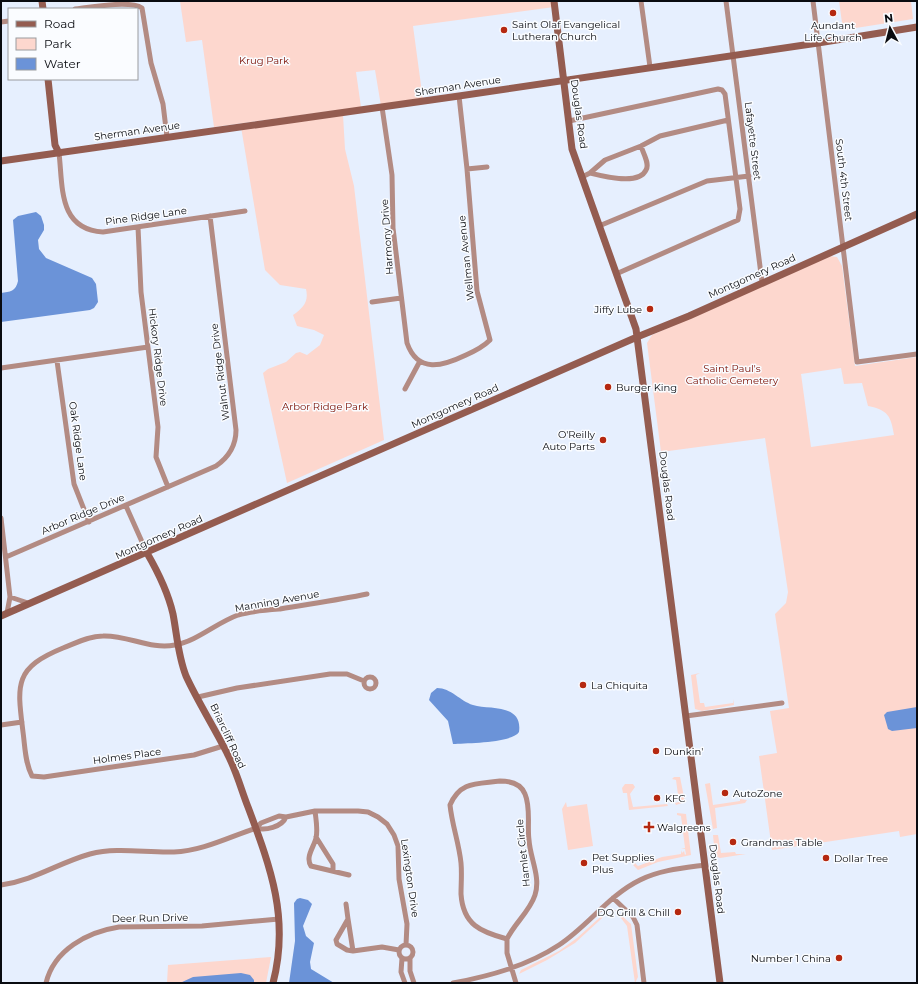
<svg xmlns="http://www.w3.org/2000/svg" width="918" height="984" viewBox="0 0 918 984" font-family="Montserrat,sans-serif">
	<rect width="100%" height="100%" fill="#e6effe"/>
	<path fill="#fdd7ce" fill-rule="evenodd" d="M180 1H553L554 7 413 26 423 100 381 106 375 70 356 72 361 107 214 127 202 40 186 42Z
		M839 1H911L913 19 843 30Z
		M343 115 345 149 354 186 384 440 287 483 263 373 268 369 286 362 296 353 300 352 307 355 320 345 324 335 314 330 297 326 293 315C303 308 309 302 306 289L280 285 265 270 241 127Z
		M829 256 837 257 842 266 855 366 917 357V834L900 837 899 831 772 850 759 756 777 753 770 711 789 708 775 614 786 603 788 592 765 438 661 452 647 343 652 335ZM841 368 844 384 862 383 868 406C888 410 891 416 894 435L811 447 801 374Z
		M700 673 696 675 700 703H704L705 707 733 703V699L734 705 702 711 695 709 691 675Z
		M674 777H680L685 802 676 805 675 803 679 802 676 780 672 779Z
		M710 783 713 805 740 801V799L747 800 745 803 715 808 717 828 713 829 705 784Z
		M633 784 635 787 630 794 633 807 667 804 668 806 629 810 627 793H623L622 788 625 784Z
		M566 802 567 807 587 804 593 846 568 850 562 809Z
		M677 813 686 814 691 855 658 862 638 870 633 865 635 863 638 866 662 857 681 854V850L682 853 684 851 685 855 686 854 685 849H681L685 848 681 816 677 815Z
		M713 835H718L721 853 735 852 736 854H746L720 858 715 856Z
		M612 909 575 943 547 960 519 974 521 970 559 951 577 938 608 910Z
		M614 909 631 924 638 977 635 983 627 926Z
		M271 957 266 983H167L168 965Z"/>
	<path fill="#6b93d8" d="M36 212 41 216 44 225V230L38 240 39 249 46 258 92 278 96 284 98 302 94 308 90 310 1 322V293C10 292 16 291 18 281L13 220 18 216Z
		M437 688C451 688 460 701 473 705 489 710 523 703 519 732 512 743 467 743 453 744L448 721 429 700 431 693Z
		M917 707V728L892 731 888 729 884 715 887 712Z
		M300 898 308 900 312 904 303 926 306 936 314 943 310 962 311 969 334 983H289L295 941 294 903 297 899Z
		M241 973 250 975 254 980V983H180L193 977Z"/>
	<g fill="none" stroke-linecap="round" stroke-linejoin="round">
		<path stroke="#b38b83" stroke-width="5" d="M641 1 650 67
			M726 1 762 282
			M813 1 857 362 917 354
			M75 9C91 7 130 0 142 8L151 63 163 104 167 137
			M1 22 9 21
			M382 107 392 175 393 228 407 343C418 374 443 366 466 355 475 351 483 347 490 340L477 291 467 169 459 96
			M569 121 718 89 722 90 725 94 740 209 738 220 616 274
			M59 153C63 187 58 229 103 232L245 211
			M467 169 487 167
			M590 173C602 176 639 186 646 170 650 164 643 153 641 146
			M582 177 590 173 605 160 641 146 660 136 728 120
			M599 226 707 181 749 176
			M138 227 141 292 158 427 156 457 168 487
			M372 302 401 298
			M57 361 74 484 89 522
			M1 368 148 347
			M405 389 420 361
			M126 506 147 553
			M1 518 10 597 7 613
			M6 557 216 466C229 457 236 446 236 430L210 216
			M10 597 28 603
			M364 683a6 6 0 1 1 12 0a6 6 0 1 1-12 0Z
			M198 697 237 688 330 674H347L364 681
			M686 716 782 703
			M1 725 22 722
			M223 746 194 755 44 777 32 776C25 763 25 746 23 732 17 684 14 668 63 648 76 643 89 636 103 636 128 635 150 650 175 645 197 641 216 623 238 615 251 611 266 610 280 609 309 604 338 600 367 594
			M500 781C511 781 521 784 525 794 531 808 527 826 529 840 530 858 541 877 535 895 530 911 514 924 507 939 481 932 463 925 461 894 461 884 462 873 461 863 459 843 452 825 450 805 460 781 477 784 500 781Z
			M315 811C316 819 318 830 316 838 314 847 305 857 311 866L349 875
			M256 828C265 831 282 827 286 817
			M316 837 333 864V871
			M1 885C35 880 58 863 90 854 118 847 145 853 174 852 202 851 229 837 256 828L261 823 279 816 286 817 315 811H358L368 812 378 817 387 824 394 835 398 846 399 879 407 924 406 945
			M613 898 633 917 637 925 644 983
			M346 904 348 919
			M348 919 353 951 347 950 337 944 336 940Z
			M507 939V953L516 983
			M399 952a7 7 0 1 1 14 0a7 7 0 1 1-14 0Z
			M353 951 382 947 399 950
			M402 958 401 972 405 983
			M410 958V971L414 983
			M46 983C54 950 87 932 119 927L202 926 279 919
			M453 983C490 976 527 966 559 945 588 926 609 895 640 880 660 870 683 868 705 865"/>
		<path stroke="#945c50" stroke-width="7" d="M42 1 43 9
			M554 1 572 149 636 329 720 983
			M48 79 55 145 59 153
			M1 161 459 96 818 43 917 27
			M147 553C158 572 168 592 173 614 177 635 178 656 186 676 198 702 214 727 227 753 236 770 241 789 248 807 270 866 290 918 273 983
			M1 616 637 337 689 316 917 214"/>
	</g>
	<g fill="#b52810" stroke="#fafcff" stroke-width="1.5">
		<circle cx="833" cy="13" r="4"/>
		<circle cx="504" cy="30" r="4"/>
		<circle cx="650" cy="309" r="4"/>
		<circle cx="608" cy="387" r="4"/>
		<circle cx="603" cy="440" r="4"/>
		<circle cx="583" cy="685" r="4"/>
		<circle cx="656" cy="751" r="4"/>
		<circle cx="725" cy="793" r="4"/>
		<circle cx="657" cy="798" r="4"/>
		<path d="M647 821h4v4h4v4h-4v4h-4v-4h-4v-4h4z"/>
		<circle cx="733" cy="842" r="4"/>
		<circle cx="826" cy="858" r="4"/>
		<circle cx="584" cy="863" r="4"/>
		<circle cx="678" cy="912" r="4"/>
		<circle cx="839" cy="958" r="4"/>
	</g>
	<g text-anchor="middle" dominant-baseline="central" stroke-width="3" stroke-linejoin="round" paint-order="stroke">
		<g font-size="10" fill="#090b10" stroke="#fafcff" text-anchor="start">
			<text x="512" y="24">Saint Olaf Evangelical<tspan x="512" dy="12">Lutheran Church</tspan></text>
			<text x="833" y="25" text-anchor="middle">Aundant<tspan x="833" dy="12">Life Church</tspan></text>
			<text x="642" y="309" text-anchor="end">Jiffy Lube</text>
			<text x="616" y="387">Burger King</text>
			<text x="595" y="434" text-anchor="end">O'Reilly<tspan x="595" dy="12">Auto Parts</tspan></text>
			<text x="591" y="685">La Chiquita</text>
			<text x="664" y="751">Dunkin'</text>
			<text x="733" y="793">AutoZone</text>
			<text x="665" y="798">KFC</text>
			<text x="657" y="827">Walgreens</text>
			<text x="741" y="842">Grandmas Table</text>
			<text x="592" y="857">Pet Supplies<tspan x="592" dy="12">Plus</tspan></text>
			<text x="834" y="858">Dollar Tree</text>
			<text x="670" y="912" text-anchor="end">DQ Grill &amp; Chill</text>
			<text x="831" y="958" text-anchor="end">Number 1 China</text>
		</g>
		<g font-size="10" fill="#7a0d00" stroke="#fafcff">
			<text x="264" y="60">Krug Park</text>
			<text x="732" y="368">Saint Paul's<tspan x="732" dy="12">Catholic Cemetery</tspan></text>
			<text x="325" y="406">Arbor Ridge Park</text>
		</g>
		<g font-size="10" fill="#090b10" stroke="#fafcff">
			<text transform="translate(458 86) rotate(-9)">Sherman Avenue</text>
			<text transform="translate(579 114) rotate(82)">Douglas Road</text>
			<text transform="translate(137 131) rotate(-8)">Sherman Avenue</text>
			<text transform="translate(753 141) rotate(83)">Lafayette Street</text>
			<text transform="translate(844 180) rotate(83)">South 4th Street</text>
			<text transform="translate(146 216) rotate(-8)">Pine Ridge Lane</text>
			<text transform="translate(387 237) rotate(-94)">Harmony Drive</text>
			<text transform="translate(466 258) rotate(-96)">Wellman Avenue</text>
			<text transform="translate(752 276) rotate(-24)">Montgomery Road</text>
			<text transform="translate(158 357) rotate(83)">Hickory Ridge Drive</text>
			<text transform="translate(220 372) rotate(-97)">Walnut Ridge Drive</text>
			<text transform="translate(455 406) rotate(-24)">Montgomery Road</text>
			<text transform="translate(78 441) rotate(82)">Oak Ridge Lane</text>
			<text transform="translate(667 486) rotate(83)">Douglas Road</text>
			<text transform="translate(83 514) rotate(-23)">Arbor Ridge Drive</text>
			<text transform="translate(159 537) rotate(-24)">Montgomery Road</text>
			<text transform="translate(277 601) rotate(-10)">Manning Avenue</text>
			<text transform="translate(228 736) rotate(65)">Briarcliff Road</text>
			<text transform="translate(127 756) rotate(-8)">Holmes Place</text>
			<text transform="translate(523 853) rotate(-96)">Hamlet Circle</text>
			<text transform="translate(410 878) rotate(82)">Lexington Drive</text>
			<text transform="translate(717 879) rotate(83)">Douglas Road</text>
			<text transform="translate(150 918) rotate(-1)">Deer Run Drive</text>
		</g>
	</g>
	<rect width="918" height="984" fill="none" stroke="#090b10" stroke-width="4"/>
	<rect x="8" y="8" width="130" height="72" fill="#fafcff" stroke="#9a9c9f"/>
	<rect x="16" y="21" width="20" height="6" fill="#945c50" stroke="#9a9c9f"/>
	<text x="44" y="28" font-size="12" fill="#090b10">Road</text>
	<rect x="16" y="38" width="20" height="12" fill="#fdd7ce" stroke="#9a9c9f"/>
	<text x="44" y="48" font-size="12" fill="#090b10">Park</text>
	<rect x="16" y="58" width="20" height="12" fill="#6b93d8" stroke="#9a9c9f"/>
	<text x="44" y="68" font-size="12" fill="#090b10">Water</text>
	<g transform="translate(890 28) rotate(353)" stroke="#fafcff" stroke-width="3" paint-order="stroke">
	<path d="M0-3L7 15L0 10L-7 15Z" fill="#090b10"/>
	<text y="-6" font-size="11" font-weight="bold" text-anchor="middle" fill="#090b10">N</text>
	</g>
</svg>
